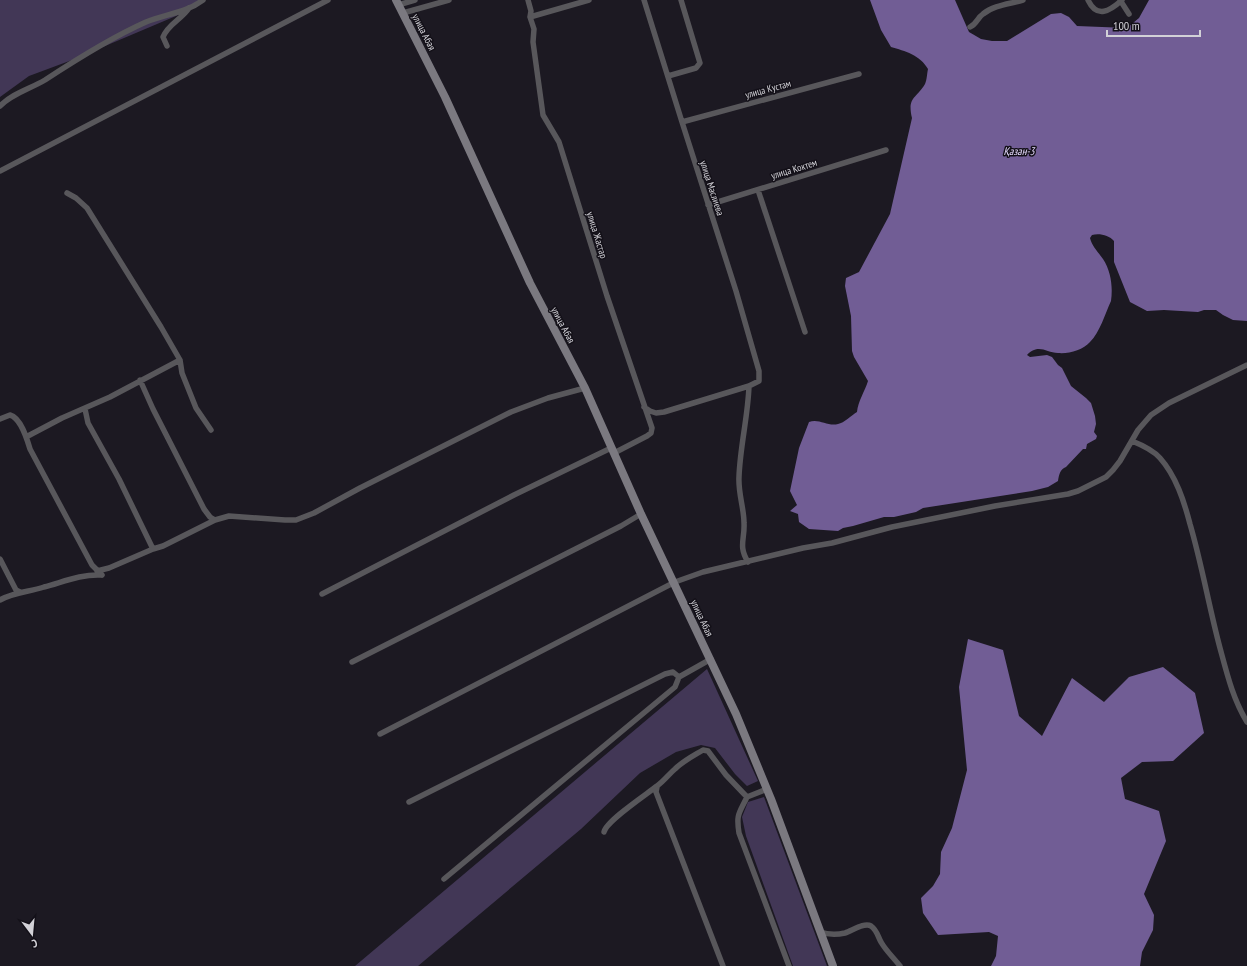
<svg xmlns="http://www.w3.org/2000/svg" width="1247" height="966" viewBox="0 0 1247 966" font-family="'PT Sans Narrow',sans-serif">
	<rect width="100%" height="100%" fill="#1c1922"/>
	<path fill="#423756" d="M0 0H201L197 5 176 16 72 60 29 76 0 97Z
		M707 669 758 781 747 786 735 774 715 748 701 745 676 752 640 773 581 829 418 966H355Z
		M764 797 827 966H793L746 836 742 817 748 802Z"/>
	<path fill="#715d95" d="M870 0H955L969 32 981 39 992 41H1007L1051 14 1061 13 1069 17 1077 26 1127 28 1139 18 1149 0H1247V321L1233 320 1223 315 1216 310H1204L1198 312 1164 310 1147 311 1130 302 1114 262V241C1109 235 1099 233 1092 235L1090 238C1092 246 1098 252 1103 259 1111 271 1113 287 1111 301 1105 314 1100 332 1090 342 1083 350 1069 354 1058 353 1046 353 1039 343 1027 355L1030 357 1047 355 1052 357 1058 365 1062 368 1071 386 1086 398 1091 403 1095 416 1096 424 1094 432 1097 436 1096 439 1087 444 1086 449H1083L1066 467C1060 469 1059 475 1058 481L1048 487 1032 491 923 508 916 512 894 517H884L853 526 843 528 838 531 809 529 799 522 798 514 790 511 797 505 790 491 799 448 809 422C819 418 828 427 838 424 844 423 852 415 857 412 858 401 865 391 868 381L854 357 852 351 851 316 845 286 846 278 859 272 890 214 912 118C907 97 916 99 925 84 927 80 927 73 928 69 920 55 905 51 891 47L881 30Z
		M968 639 1003 650 1019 716 1042 736 1072 678 1104 702 1129 677 1163 667 1195 693 1204 733 1173 761 1142 762 1121 778 1125 799 1159 811 1166 841 1144 894 1154 915 1153 930 1142 952 1140 966H991L996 956 998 936 989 932 938 935 923 913 921 898 933 886 940 874 941 852 952 828 967 770 959 687Z"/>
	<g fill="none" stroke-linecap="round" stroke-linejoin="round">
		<path stroke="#58575b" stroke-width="5.5" d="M528 0 531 11 530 17 534 29 533 42 543 115 559 142 607 296 652 428 651 433 647 436 614 453
			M1088 0C1097 19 1110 11 1122 0
			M1120 0 1129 14
			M398 5 415 0
			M403 13 449 0
			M530 17 589 0
			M970 27C977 24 977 18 983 14 994 5 1010 4 1023 0
			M167 46 163 37C168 24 182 19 189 8
			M668 76 696 68 700 63 681 0
			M0 106C13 93 30 89 45 80 77 59 110 38 146 22 165 14 186 13 203 0
			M682 122 859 74
			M0 171 328 0
			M758 190 805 332
			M67 193 76 198 87 208 161 327 180 360 182 373 196 408 211 430
			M708 205 886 150
			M140 380 153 409 204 509 210 517 215 520
			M644 407 650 411 656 413 664 412 749 386 759 381V371L736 291 682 122 644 0
			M85 409 88 423 119 479 153 549
			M0 419 10 415C21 418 27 439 30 449L92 565 102 575
			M26 437 62 418 110 397 180 360
			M1132 441C1142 445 1153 450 1160 458 1176 476 1184 501 1190 524 1202 565 1209 607 1220 648 1227 674 1233 699 1247 722
			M0 559 16 590 20 592
			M748 562C738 546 745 539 744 523 744 508 738 493 739 477 740 447 748 416 749 386
			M97 571 109 568 153 549 163 546 215 520 229 516 285 520H296L314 513 360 488 511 412 548 398 585 388
			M322 594 514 495 611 448
			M0 600C14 592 29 592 44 587 63 582 81 574 101 575
			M352 662 621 526 641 514
			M679 677 711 659
			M380 734 675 582 703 572 803 548 832 543 892 527 995 506 1068 494 1078 491 1106 477 1113 470 1120 461 1138 430 1151 415 1169 403 1247 365
			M657 787 656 792 723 966
			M767 789 747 797C739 814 736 814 739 833L789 966
			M409 802 665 674 673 672 679 677 675 687 444 879
			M604 832C606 821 647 794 657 786 664 781 669 774 675 769 683 761 693 756 703 750L708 751 726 775 747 797
			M820 932C829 935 836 935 845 933 852 931 864 922 871 926 877 930 878 937 881 942 886 951 894 958 900 966"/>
		<path stroke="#7b7980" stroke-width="8" d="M396 0 445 97 530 283 585 388 641 514 736 714 771 799 833 966"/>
	</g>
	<g text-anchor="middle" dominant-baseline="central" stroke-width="3" stroke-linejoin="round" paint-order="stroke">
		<g font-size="10" fill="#d2d1d7" stroke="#131018">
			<text transform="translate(424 32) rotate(63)">улица Абая</text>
			<text transform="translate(768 89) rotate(-15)">улица Кустам</text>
			<text transform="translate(794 169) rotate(-17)">улица Коктем</text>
			<text transform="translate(712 188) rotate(72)">улица Маслиева</text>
			<text transform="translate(597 235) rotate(73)">улица Жастар</text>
			<text transform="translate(563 325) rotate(62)">улица Абая</text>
			<text transform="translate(702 618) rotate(65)">улица Абая</text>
		</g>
		<g font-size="11" font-style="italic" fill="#e4d9fc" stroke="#131018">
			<text x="1019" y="151">Қазан-3</text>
		</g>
	</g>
	<g transform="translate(32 934) rotate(164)" stroke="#131018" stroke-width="3" paint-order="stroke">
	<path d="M0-3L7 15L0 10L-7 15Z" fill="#d2d1d7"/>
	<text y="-6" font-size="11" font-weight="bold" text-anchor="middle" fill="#d2d1d7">С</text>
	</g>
	<path d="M1107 30v6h93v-6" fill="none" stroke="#d2d1d7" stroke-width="2"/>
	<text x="1113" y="30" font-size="12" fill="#d2d1d7" stroke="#131018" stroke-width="3" paint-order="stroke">100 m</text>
</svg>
